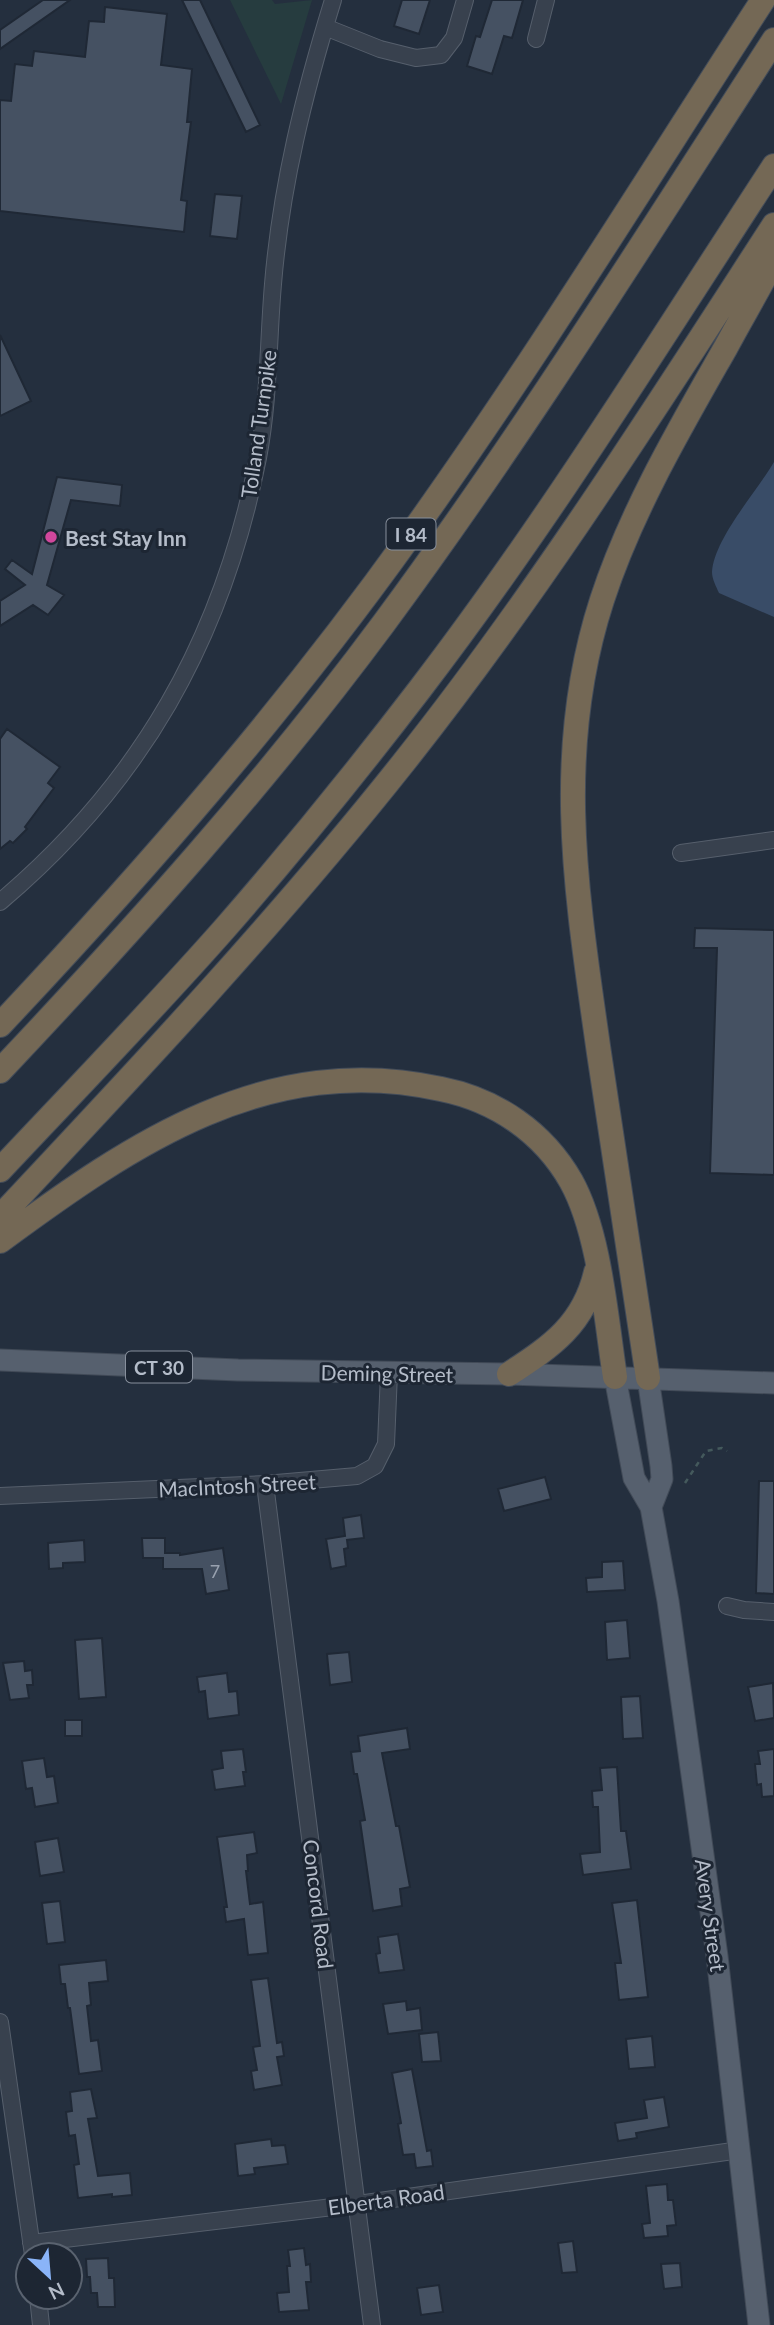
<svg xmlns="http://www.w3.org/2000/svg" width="774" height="2325" viewBox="0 0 774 2325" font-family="Lato,sans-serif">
	<rect width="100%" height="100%" fill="#242f3e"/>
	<path fill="#263c3f" d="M230 0H272L275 4 312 0 281 104Z"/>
	<path fill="#394c67" d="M774 462V617L719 593C716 586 712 579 712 572 714 539 757 491 774 462Z"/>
	<path fill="#455162" stroke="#1f2835" stroke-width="2" d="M43 0H70L0 49V30Z
		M182 0H200L260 125 246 132Z
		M402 0H430L419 34 394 26Z
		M492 0H523L512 38 504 36 492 74 467 66 476 36 480 37Z
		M105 7 167 14 161 65 192 69 187 122H191L181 200 187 201 184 232 0 211V100L11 101 15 64 32 66 34 51 85 57 89 21 104 22Z
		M215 194 242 196 237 239 210 236Z
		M0 335 31 401 0 416Z
		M57 477 122 485 120 506 71 500 47 585 64 595 48 615 33 605 0 626V601L25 585 5 569 12 560 32 574Z
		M7 729 60 767 48 783 54 788 25 827 27 829 13 843 10 841 0 849V739Z
		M695 928 774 930V1175L710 1173 717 948H694Z
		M545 1477 551 1499 504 1511 498 1489Z
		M759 1481H774V1594L756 1593Z
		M361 1515 364 1538 347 1540 348 1548 344 1549 346 1566 331 1569 326 1539 345 1536 343 1518Z
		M142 1538H165V1553H180V1555L223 1548 229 1590 206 1594 202 1569H163V1558H143Z
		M84 1540 85 1562 63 1563V1568L49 1569 48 1543Z
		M623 1561 625 1590 587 1592 586 1578 602 1577V1562Z
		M627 1620 630 1658 607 1660 605 1622Z
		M102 1638 106 1697 79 1699 75 1640Z
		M349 1652 352 1682 330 1685 327 1654Z
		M24 1661 25 1671 32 1670 33 1685H27L29 1698 10 1700 3 1663Z
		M227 1673 229 1692 237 1691 239 1715 208 1719 205 1691 199 1692 197 1677Z
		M773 1683 774 1718 755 1721 748 1687Z
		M640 1696 643 1738 623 1739 621 1697Z
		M65 1720H82V1736H65Z
		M407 1728 410 1749 382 1753 396 1826H399L410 1887 400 1889 402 1906 373 1911 360 1821 365 1820 357 1774H354L351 1752 360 1751 358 1736Z
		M243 1749 246 1772H243L245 1786 215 1790 212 1770 223 1768 221 1751Z
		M774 1749V1796L762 1797 761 1784 757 1785 755 1764H760L758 1751Z
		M44 1758 47 1777 54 1776 58 1803 35 1807 32 1788 26 1789 22 1761Z
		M617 1767 621 1831H626L631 1869 583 1875 580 1854 600 1852 598 1807H593L592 1791 602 1790 600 1768Z
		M254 1832 257 1853 247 1855 248 1871H246L250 1904 263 1902 268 1953 248 1955 244 1919 226 1922 224 1907H227L217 1837Z
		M58 1838 64 1872 40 1876 35 1842Z
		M637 1900 648 1997 619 2000 615 1963H621L612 1903Z
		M60 1901 65 1942 47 1944 42 1903Z
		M398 1934 404 1970 379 1973 376 1954 380 1953 378 1937Z
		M106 1960 108 1981 89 1983 91 2005 87 2006 91 2041 98 2040 102 2071 79 2074 70 2008H68L65 1984H61L59 1965Z
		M268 1978 277 2043 282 2042 284 2056 277 2057 282 2085 254 2090 251 2071 257 2070 253 2047 260 2046 251 1980Z
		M406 2001 407 2010 420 2008 422 2030 388 2034 383 2004Z
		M438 2032 441 2061 422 2062 419 2034Z
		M652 2036 655 2067 629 2069 626 2039Z
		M412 2069 427 2151 431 2150 433 2166 416 2168 414 2154 403 2155 398 2124 401 2123 392 2073Z
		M91 2089 97 2118 88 2119 98 2176 130 2173 132 2195 112 2197V2194L78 2198 74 2165 79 2164 75 2135 69 2136 66 2112 72 2111 70 2092Z
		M664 2097 669 2127 636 2133 637 2138 618 2141 615 2123 647 2118 644 2100Z
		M271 2139 272 2146 285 2145 288 2164 254 2168 255 2174 238 2176 235 2144Z
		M667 2184 668 2200H673L676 2225 667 2226 668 2236 644 2238 642 2224 650 2223 646 2186Z
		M573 2241 577 2272 562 2273 558 2243Z
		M304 2248 306 2265 310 2264 311 2282H306L309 2310 279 2312 277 2293 289 2292 287 2266H290L288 2250Z
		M108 2258 109 2278H114L115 2307H98L97 2293H91L90 2277H87L86 2259Z
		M680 2263 682 2287 664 2289 661 2264Z
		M439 2285 443 2312 421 2315 417 2288Z"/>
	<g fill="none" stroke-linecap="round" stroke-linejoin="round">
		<g stroke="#565f6c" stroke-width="18">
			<path id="minor" d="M325 27 380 49 416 58 441 55 454 38 465 0
				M536 39 546 0
				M681 853 774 840
				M0 902C141 783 222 640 258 458 269 401 268 342 273 284 281 186 304 94 333 0
				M265 1484 372 2325
				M0 1496 265 1484 357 1476 375 1466 386 1444 389 1373
				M727 1606 744 1610 774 1612
				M0 2022 33 2255
				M31 2243 358 2204 740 2150
				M38 2297 41 2325"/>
		</g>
		<g stroke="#414a57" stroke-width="23">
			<path id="major" d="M0 1360 238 1370 509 1374 774 1383
				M615 1377 634 1478 651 1507 668 1601 717 1956 759 2325
				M648 1378 661 1466 662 1479 651 1507"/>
		</g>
		<g stroke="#434c59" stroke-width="26">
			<path id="highway" d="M0 1025C146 870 285 710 409 537 534 363 646 180 763 0
				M0 1071C135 928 267 781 384 623 523 435 647 236 774 40
				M0 1170C76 1089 153 1010 226 927 293 850 358 770 420 689 548 522 659 342 774 166
				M0 1217C139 1069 278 921 404 762 539 592 656 407 774 225
				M0 1241C133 1143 267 1051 441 1089 496 1100 543 1132 571 1181 600 1233 606 1319 615 1377
				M509 1374C552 1346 584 1324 596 1272
				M648 1378C632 1270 615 1162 599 1053 577 897 552 754 602 600 631 511 680 428 726 347 742 317 759 289 774 259"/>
		</g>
		<path stroke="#44595c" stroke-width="2.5" stroke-dasharray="5 5" stroke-linecap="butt" d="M685 1483 706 1451 722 1448 727 1451"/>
		<use href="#minor" stroke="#38414e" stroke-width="16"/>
		<use href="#major" stroke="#56606e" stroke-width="21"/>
		<use href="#highway" stroke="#746855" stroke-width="24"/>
	</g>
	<circle fill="#d1479c" stroke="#1d2633" stroke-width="2.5" cx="51" cy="537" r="7"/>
	<g text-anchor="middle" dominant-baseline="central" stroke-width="6" stroke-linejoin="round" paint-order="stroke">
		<g font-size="18" fill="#98a1af">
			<text x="215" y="1571">7</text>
		</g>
		<g fill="#1d2633" stroke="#878f9c" stroke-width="2">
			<rect x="386.5" y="518.5" width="49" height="31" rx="5"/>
			<rect x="126" y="1351.5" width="66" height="31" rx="5"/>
		</g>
		<g font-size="19" font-weight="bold" fill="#b4bcc9">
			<text x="411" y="534">I 84</text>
			<text x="159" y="1367">CT 30</text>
		</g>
		<g font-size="21" fill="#b4bcc9" stroke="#1d2633">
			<text transform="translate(258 424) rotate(-82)">Tolland Turnpike</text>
			<text transform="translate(387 1373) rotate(1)">Deming Street</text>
			<text transform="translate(237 1485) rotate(-3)">MacIntosh Street</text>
			<text transform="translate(319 1904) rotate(83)">Concord Road</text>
			<text transform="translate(711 1915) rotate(82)">Avery Street</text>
			<text transform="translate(386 2199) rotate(-8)">Elberta Road</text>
		</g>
		<g font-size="21" font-weight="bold" fill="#b4bcc9" stroke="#1d2633" text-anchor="start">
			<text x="65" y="537">Best Stay Inn</text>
		</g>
	</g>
	<g transform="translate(49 2276) rotate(154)"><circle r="33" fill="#1d2633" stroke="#59626f" stroke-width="2"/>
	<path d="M0-5L12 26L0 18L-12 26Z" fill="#8ab4f8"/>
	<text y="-10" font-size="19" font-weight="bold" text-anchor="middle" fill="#b4bcc9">N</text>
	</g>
</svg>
